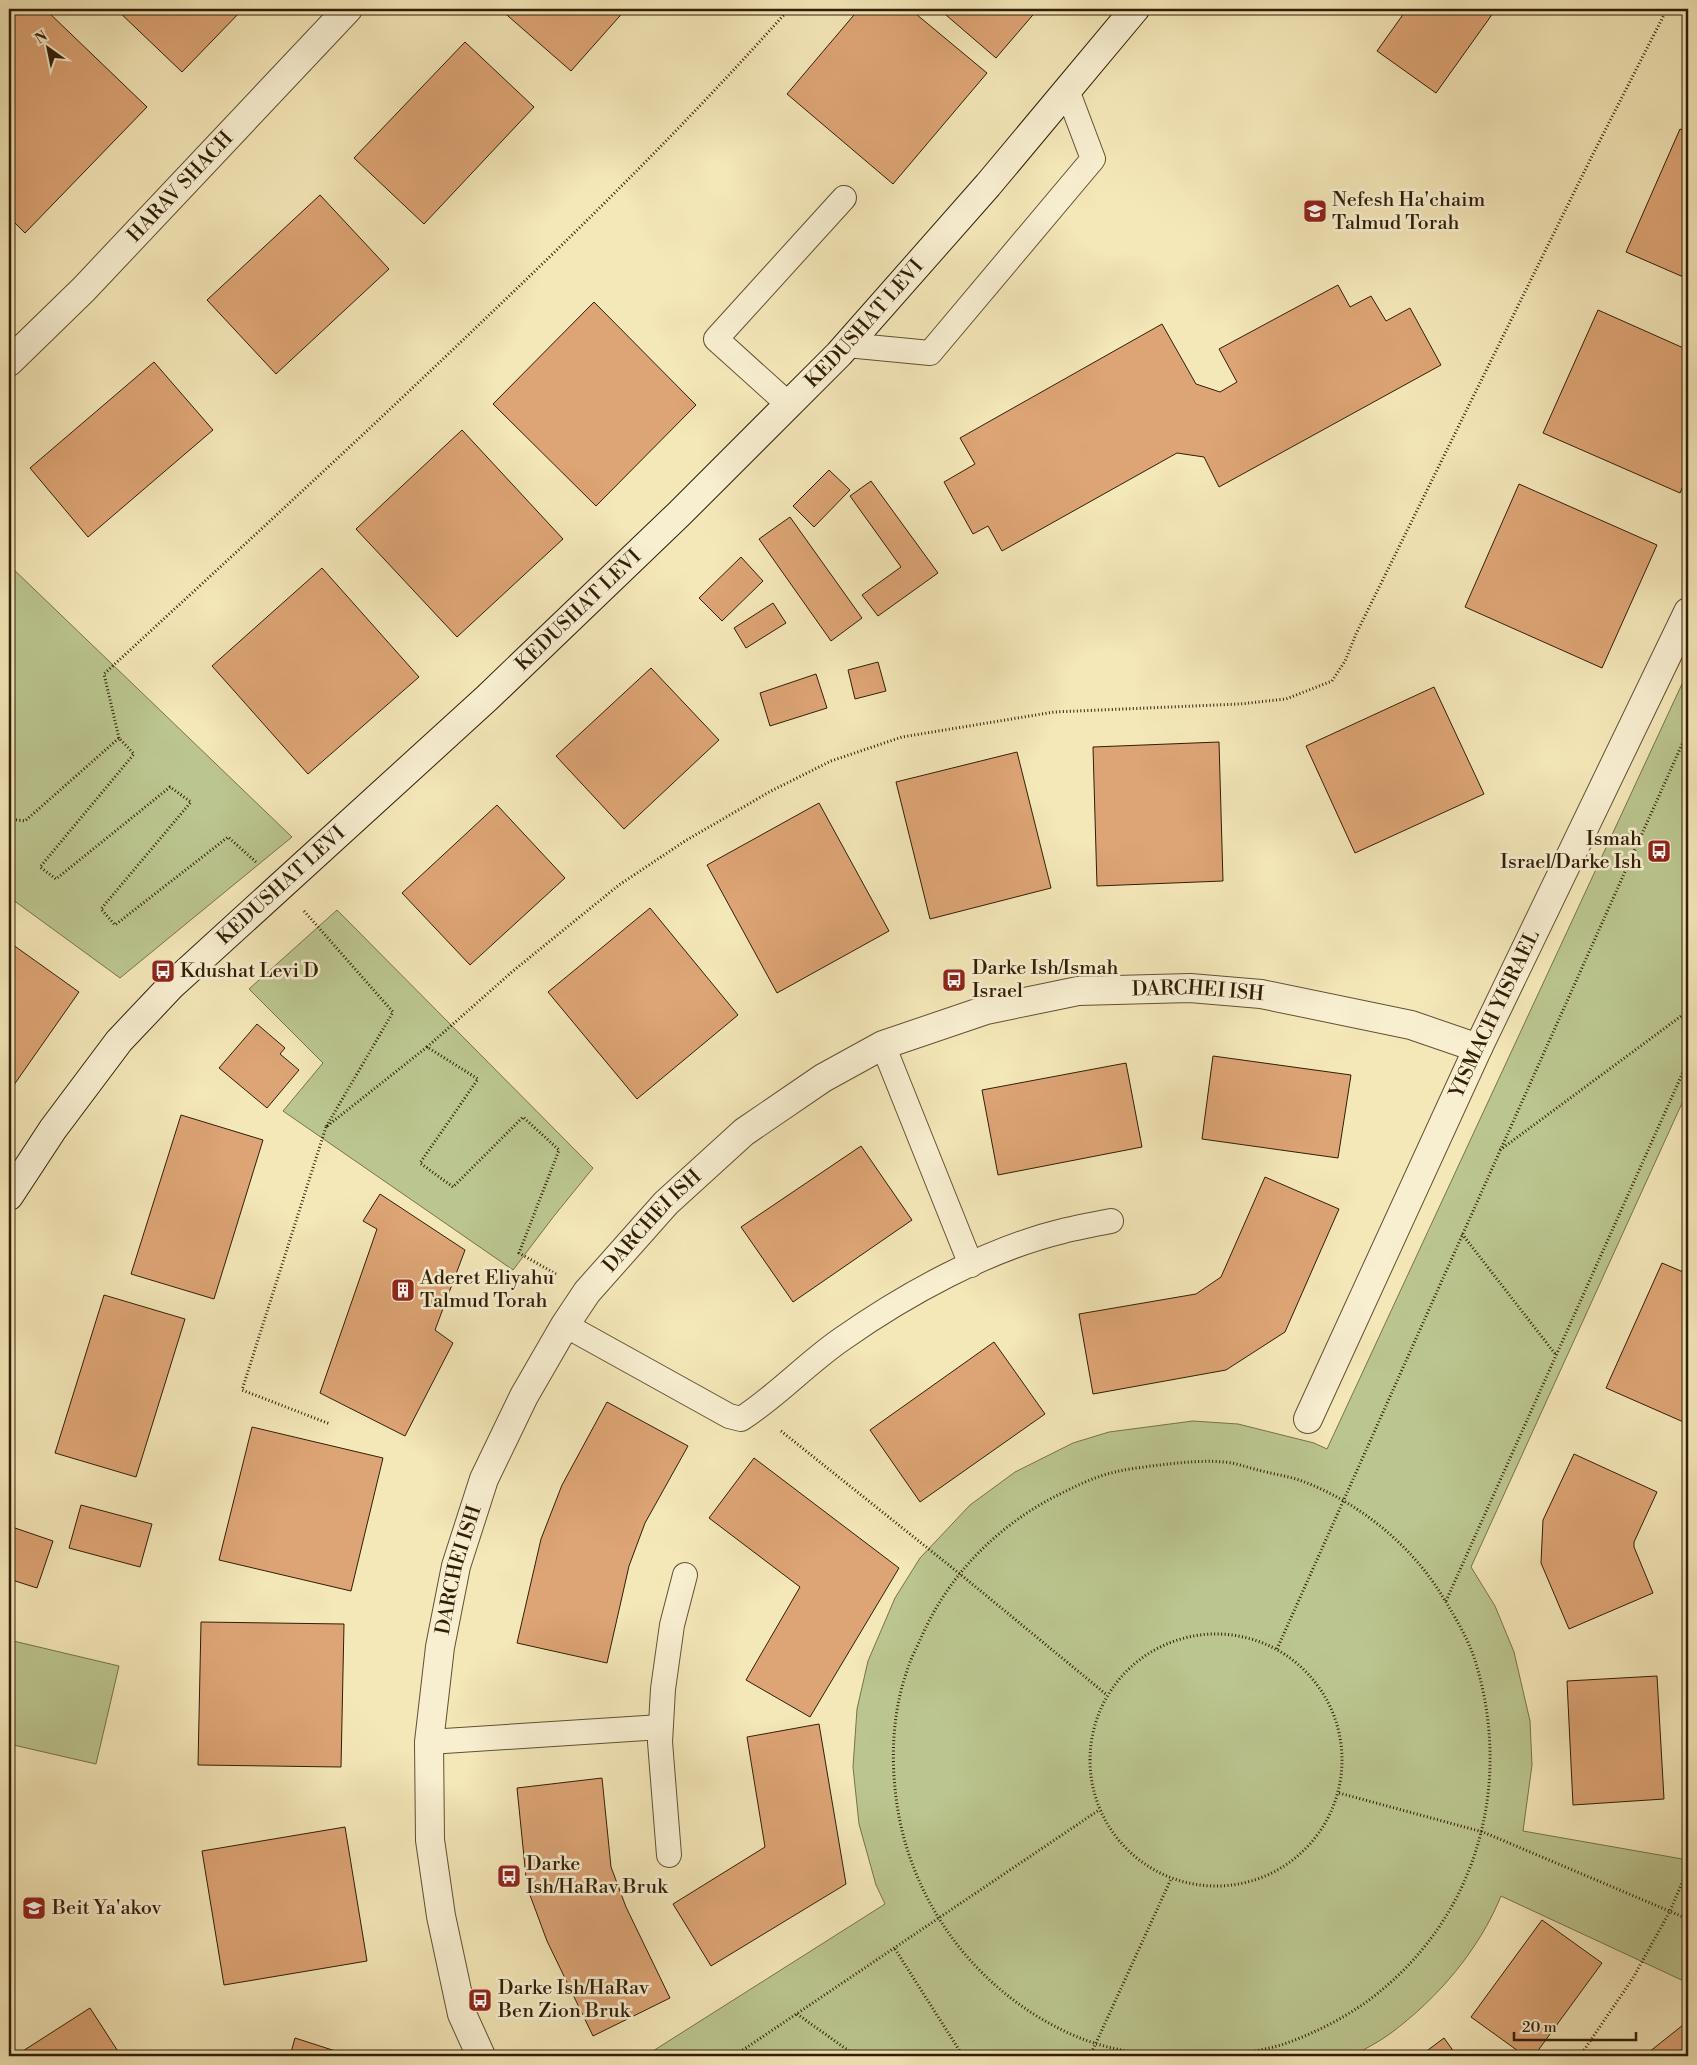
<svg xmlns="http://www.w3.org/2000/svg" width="1697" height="2065" viewBox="0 0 1697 2065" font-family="'Libre Bodoni',serif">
	<rect width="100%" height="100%" fill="#f4e7b8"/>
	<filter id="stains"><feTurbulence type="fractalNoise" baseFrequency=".004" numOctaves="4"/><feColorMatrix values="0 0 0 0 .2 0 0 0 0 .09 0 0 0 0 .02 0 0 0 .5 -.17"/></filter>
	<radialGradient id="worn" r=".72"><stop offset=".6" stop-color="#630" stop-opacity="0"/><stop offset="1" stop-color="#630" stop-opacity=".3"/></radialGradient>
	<path fill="#bbc58f" stroke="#76724a" d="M9 565 292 837 120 978 9 897Z
		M1688 671V1090L1471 1567 1495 1606 1514 1652 1530 1721 1532 1765 1523 1831 1688 1860V1983L1501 1896C1479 1950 1438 1998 1391 2033 1379 2042 1365 2049 1352 2056H817L814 2054 810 2056H645L885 1904 876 1885 859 1824 853 1767 857 1709 868 1661 895 1598 920 1558 970 1505 1015 1472 1073 1443 1109 1432 1193 1421 1238 1424 1314 1443 1327 1449Z
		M337 910 593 1168 554 1216 513 1270 283 1111 323 1063 249 989Z
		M9 1640 119 1666 96 1764 9 1744Z"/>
	<path fill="#dda475" stroke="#311e06" d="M9 9H45L147 107 25 233 9 217Z
		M116 9H243L182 72Z
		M500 9H626L571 71Z
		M859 9H910L987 73 893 184 787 94Z
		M939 9H1038L996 58Z
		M1407 9H1496L1436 93 1377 51Z
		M465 42 534 107 424 224 354 158Z
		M1680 129 1688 133V279L1626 252Z
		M320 195 389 269 276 374 207 300Z
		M1338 285 1350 307 1371 296 1386 321 1410 308 1441 365 1219 487 1204 457 1177 453 1002 551 988 526 973 534 944 482 975 464 960 438 1162 324 1196 384 1220 392 1237 382 1219 349Z
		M594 302 696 405 596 506 493 404Z
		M1598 310 1688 350V474L1680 493 1543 433Z
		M154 362 213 430 88 537 30 468Z
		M462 430 563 539 457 637 356 529Z
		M829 470 850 490 814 527 793 506Z
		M871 481 938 573 878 616 862 595 901 567 850 496Z
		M1519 484 1657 545 1602 668 1465 607Z
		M790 517 862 618 831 641 759 539Z
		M741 557 763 581 722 621 699 598Z
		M322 568 419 677 308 774 212 666Z
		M773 603 786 623 746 648 734 628Z
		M878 662 886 691 855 699 848 670Z
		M651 668 719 740 624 829 556 756Z
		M816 674 827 708 770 726 760 693Z
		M1434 687 1484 794 1355 853 1306 746Z
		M1219 742 1223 881 1097 886 1093 747Z
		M1017 752 1051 888 930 919 896 782Z
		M819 803 889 931 777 993 707 865Z
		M497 805 565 878 470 965 402 893Z
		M650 908 738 1015 637 1099 548 992Z
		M9 942 79 992 9 1092Z
		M257 1024 285 1048 280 1054 299 1070 267 1108 219 1068Z
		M1213 1056 1351 1075 1338 1158 1202 1139Z
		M1126 1063 1142 1147 998 1175 982 1090Z
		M181 1115 263 1140 214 1299 131 1274Z
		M861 1146 912 1220 793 1302 741 1227Z
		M1265 1177 1339 1209 1285 1332 1226 1370 1093 1394 1079 1314 1196 1294 1221 1277Z
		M380 1194 465 1250 435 1330 453 1343 405 1436 320 1393 377 1229 363 1221Z
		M1662 1263 1688 1274V1424L1606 1388Z
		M104 1295 185 1319 136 1477 55 1453Z
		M994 1342 1045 1414 920 1502 870 1430Z
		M607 1402 688 1446 645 1523 629 1566 607 1663 517 1643 541 1539 562 1485Z
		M252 1427 383 1458 351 1591 219 1560Z
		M1574 1454 1657 1492 1634 1542V1547L1653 1593 1569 1629 1541 1563 1543 1520Z
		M754 1458 899 1568 810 1717 746 1680 800 1587 709 1518Z
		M81 1505 152 1524 140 1567 69 1548Z
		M15 1528 53 1541 37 1588 9 1579V1547Z
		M201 1622 344 1624 341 1767 198 1765Z
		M1657 1676 1664 1799 1573 1805 1567 1681Z
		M819 1724 846 1884 711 1966 673 1904 765 1847 747 1737Z
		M602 1778 611 1867 626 1907 670 1998 593 2036 547 1941 527 1887 517 1788Z
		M345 1827 367 1961 224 1985 202 1851Z
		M1542 1920 1602 1963 1534 2056H1525L1471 2017Z
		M90 2008 121 2056H15Z
		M1688 2021V2056H1644Z
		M295 2038 351 2056H290Z
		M1444 2038 1457 2056H1420Z"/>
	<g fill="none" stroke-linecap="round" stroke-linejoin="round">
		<g stroke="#625032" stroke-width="26">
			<path id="lane" d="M847 345 930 353 1093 159 1067 90
				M788 404 716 339 844 198
				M883 1045 971 1265
				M565 1325 729 1416 741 1419C777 1396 807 1363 842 1339 906 1294 988 1249 1063 1231 1079 1227 1095 1224 1111 1221
				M429 1742 661 1727
				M669 1855 660 1742 663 1689 672 1625 685 1575"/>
		</g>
		<g stroke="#625032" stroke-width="30">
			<g id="street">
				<path id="s1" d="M9 362 84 289 348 9"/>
				<path id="s2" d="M1308 1419 1478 1048 1688 612"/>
				<path id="s3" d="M481 2056 462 2014 441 1916 430 1840 429 1742 440 1647 456 1566 484 1479 524 1396 565 1325 587 1292 666 1203 744 1132 823 1078 883 1045 986 1010 1078 991 1190 988 1261 994 1411 1025 1478 1048"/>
			</g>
		</g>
		<g stroke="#311e06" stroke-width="30">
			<g id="secondary">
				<path id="s4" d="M9 1196 53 1129 119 1041 171 986 487 698 679 514 839 354 988 185 1135 9"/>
			</g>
		</g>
		<path stroke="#311e06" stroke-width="3" stroke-dasharray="1 2.5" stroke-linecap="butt" d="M119 738 104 674C232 556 361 438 487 317 591 218 693 117 789 9
			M9 819 25 821 119 738 134 754 40 867 56 879 170 787 191 802 101 909 115 925 228 837 256 862
			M304 911 393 1012 326 1127 427 1047 478 1079 420 1163 453 1187 523 1117 559 1150 519 1253 556 1274
			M427 1047 513 971 619 885 685 841 771 791 831 761 902 737 1054 712 1240 704 1286 699 1332 681 1345 661 1356 634 1592 156 1667 9
			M326 1127 242 1390 330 1424
			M1500 1150 1688 1011
			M1462 1234 1556 1355
			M781 1431 960 1574 1107 1695
			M1446 1601 1688 1061
			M1090 1760a126 126 0 1 1 252 0a126 126 0 1 1-252 0Z
			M1277 1649 1688 731
			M1339 1793 1483 1832 1688 1919
			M895 1949 963 2056
			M797 2014 856 2056
			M734 2056 1099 1810
			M1090 2056 1171 1879
			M1159 2056C1133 2053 1105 2048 1080 2038 977 1996 905 1898 895 1788 891 1750 894 1707 907 1671 910 1660 916 1649 921 1638 949 1573 1001 1522 1064 1492 1080 1484 1097 1476 1115 1472 1126 1469 1139 1468 1151 1466 1178 1463 1205 1459 1232 1463 1241 1465 1250 1468 1258 1470 1273 1474 1288 1476 1302 1481 1358 1502 1410 1544 1441 1594 1455 1617 1470 1641 1477 1667 1513 1791 1474 1922 1369 2000 1343 2019 1311 2035 1281 2045 1263 2050 1245 2053 1227 2056
			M1580 2056 1633 1978 1670 1911 1688 1869"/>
		<use href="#lane" stroke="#f8efd1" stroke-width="24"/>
		<use href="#street" stroke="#f8efd1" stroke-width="28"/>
		<use href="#secondary" stroke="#f8efd1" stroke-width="28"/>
	</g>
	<defs>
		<g id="school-square" transform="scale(1.25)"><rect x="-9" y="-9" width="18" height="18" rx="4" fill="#8f2418" stroke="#f8efd1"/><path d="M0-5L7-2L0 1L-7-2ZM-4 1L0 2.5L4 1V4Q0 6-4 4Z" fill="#fff"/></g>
		<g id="bus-square" transform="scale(1.25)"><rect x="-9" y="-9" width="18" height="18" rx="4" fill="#8f2418" stroke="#f8efd1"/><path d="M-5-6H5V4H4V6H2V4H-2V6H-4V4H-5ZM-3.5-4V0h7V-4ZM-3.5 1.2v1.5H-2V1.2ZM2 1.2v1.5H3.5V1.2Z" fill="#fff"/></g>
		<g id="building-square" transform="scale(1.25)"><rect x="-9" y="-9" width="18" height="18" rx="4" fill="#8f2418" stroke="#f8efd1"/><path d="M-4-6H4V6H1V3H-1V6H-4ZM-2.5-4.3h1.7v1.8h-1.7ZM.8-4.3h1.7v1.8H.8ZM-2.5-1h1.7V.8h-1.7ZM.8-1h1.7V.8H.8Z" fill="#fff"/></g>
	</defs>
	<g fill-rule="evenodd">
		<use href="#school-square" x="1315" y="211"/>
		<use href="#bus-square" x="1659" y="851"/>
		<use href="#bus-square" x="163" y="971"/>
		<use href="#bus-square" x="954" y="980"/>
		<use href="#building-square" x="403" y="1290"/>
		<use href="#bus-square" x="509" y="1876"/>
		<use href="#school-square" x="34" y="1908"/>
		<use href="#bus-square" x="480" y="2000"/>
	</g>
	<g text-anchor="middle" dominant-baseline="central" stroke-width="5" stroke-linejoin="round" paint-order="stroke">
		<g font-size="20" fill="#311e06" stroke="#f8efd1">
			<text stroke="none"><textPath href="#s1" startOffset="245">HARAV SHACH</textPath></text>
			<text stroke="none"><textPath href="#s4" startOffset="1225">KEDUSHAT LEVI</textPath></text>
			<text stroke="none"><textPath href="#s4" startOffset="820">KEDUSHAT LEVI</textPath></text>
			<text stroke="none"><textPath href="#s4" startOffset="415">KEDUSHAT LEVI</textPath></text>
			<text stroke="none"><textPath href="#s3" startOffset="1516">DARCHEI ISH</textPath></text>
			<text stroke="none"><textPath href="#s2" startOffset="446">YISMACH YISRAEL</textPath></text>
			<text stroke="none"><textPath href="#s3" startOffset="901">DARCHEI ISH</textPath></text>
			<text stroke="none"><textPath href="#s3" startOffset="496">DARCHEI ISH</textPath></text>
		</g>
		<g font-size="20" fill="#311e06" stroke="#f8efd1" text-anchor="start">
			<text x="1332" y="200">Nefesh Ha'chaim<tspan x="1332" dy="23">Talmud Torah</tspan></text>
			<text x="1642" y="839" text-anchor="end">Ismah<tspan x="1642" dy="23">Israel/Darke Ish</tspan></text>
			<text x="972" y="968">Darke Ish/Ismah<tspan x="972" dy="23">Israel</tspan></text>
			<text x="180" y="971">Kdushat Levi D</text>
			<text x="420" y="1278">Aderet Eliyahu<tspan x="420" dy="23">Talmud Torah</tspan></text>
			<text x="526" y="1864">Darke<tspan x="526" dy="23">Ish/HaRav Bruk</tspan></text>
			<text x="52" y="1908">Beit Ya'akov</text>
			<text x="498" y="1988">Darke Ish/HaRav<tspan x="498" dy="23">Ben Zion Bruk</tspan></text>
		</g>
	</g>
	<rect width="1697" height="2065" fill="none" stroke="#f4e7b8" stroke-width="30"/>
	<rect x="10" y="10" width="1677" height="2045" fill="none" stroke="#311e06" stroke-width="2.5"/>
	<rect x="15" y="15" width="1667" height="2035" fill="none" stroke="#311e06"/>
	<g transform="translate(48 48) rotate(327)" stroke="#f8efd1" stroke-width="4" paint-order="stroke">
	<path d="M0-4L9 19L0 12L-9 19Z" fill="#311e06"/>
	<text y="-8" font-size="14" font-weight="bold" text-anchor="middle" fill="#311e06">N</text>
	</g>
	<path d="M1514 2032v8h122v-8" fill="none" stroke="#311e06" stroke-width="2.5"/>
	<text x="1522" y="2032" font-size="15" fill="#311e06" stroke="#f8efd1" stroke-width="4" paint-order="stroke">20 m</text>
	<rect width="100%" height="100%" filter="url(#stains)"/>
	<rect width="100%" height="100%" fill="url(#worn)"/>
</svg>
